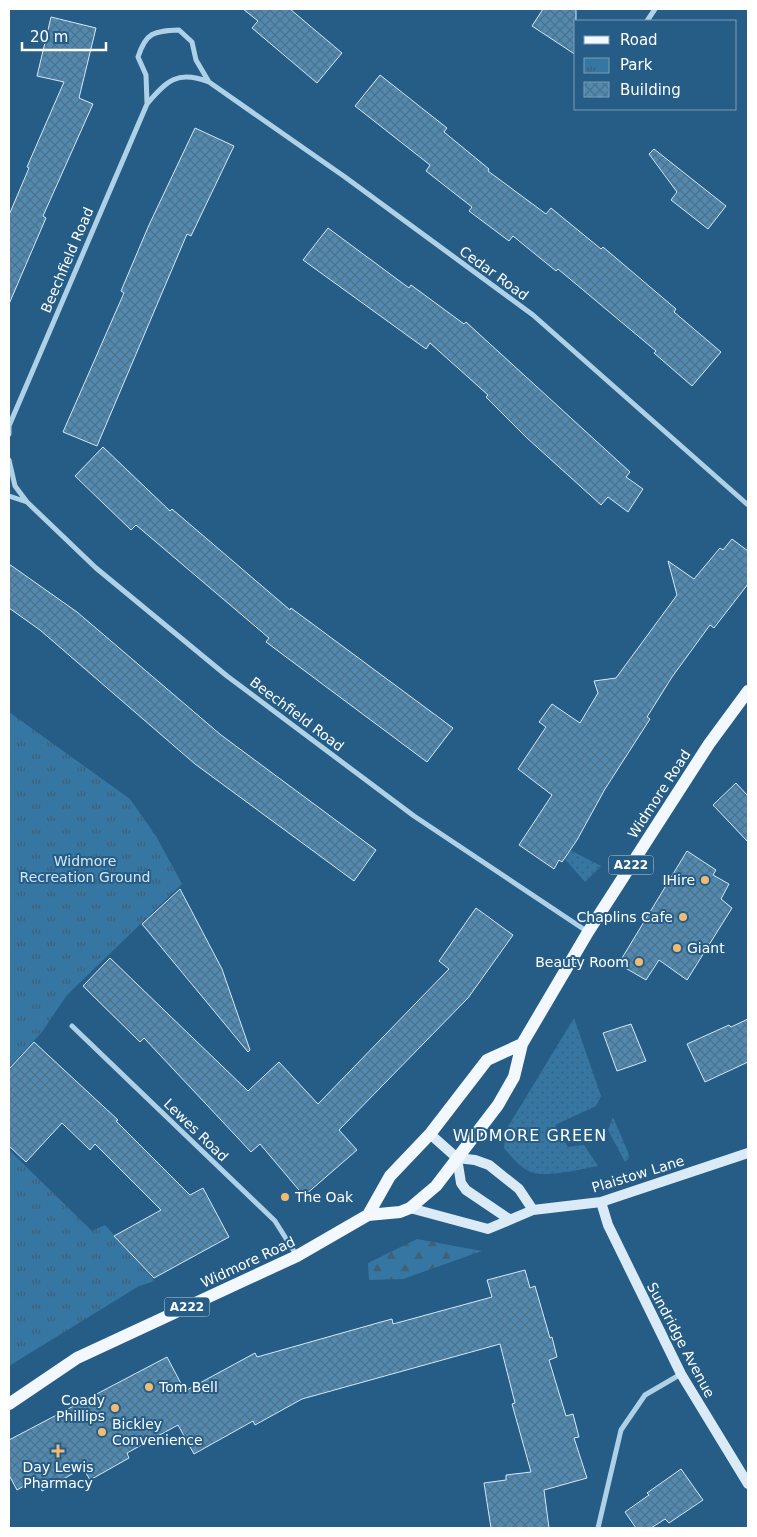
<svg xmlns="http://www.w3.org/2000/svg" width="757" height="1537" viewBox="0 0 757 1537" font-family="'DejaVu Sans',sans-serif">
	<defs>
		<pattern id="grass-dots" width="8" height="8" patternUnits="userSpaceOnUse" patternTransform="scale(1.25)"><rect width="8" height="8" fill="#3676a2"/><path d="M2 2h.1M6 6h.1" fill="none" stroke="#425f73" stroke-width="1.8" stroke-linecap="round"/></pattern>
		<pattern id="forest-firs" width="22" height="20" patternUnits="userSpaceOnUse" patternTransform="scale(1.25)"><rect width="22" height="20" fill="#3676a2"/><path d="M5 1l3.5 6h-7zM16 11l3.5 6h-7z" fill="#425f73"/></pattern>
		<pattern id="park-tufts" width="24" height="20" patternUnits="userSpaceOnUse" patternTransform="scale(1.25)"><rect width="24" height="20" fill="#3676a2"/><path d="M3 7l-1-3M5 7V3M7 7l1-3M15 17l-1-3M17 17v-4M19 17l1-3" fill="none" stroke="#425f73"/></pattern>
		<pattern id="building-cross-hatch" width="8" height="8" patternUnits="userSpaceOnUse" patternTransform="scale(1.25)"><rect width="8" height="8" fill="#5189b0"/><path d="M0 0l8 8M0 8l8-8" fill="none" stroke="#4f7188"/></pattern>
	</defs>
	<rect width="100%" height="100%" fill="#255d86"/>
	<path fill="url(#grass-dots)" d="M570 850 601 866 585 882 564 858Z
		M574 1018 601 1096 596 1106 555 1125 568 1147 584 1145 598 1166C582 1169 546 1178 531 1172 520 1168 512 1157 504 1148L506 1130Z
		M613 1117 628 1152 629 1158 625 1162 608 1130Z"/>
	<path fill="url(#forest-firs)" d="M417 1239 482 1251 403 1279 369 1280 368 1263Z"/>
	<path fill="url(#park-tufts)" d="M9 712 130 799 156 836 182 884 67 995 42 1032 9 1067Z
		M9 1150 92 1231 105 1225 155 1281 139 1286 9 1366Z"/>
	<path fill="url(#building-cross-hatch)" stroke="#d3e8f7" d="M243 9H290L342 53 317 83 252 28 258 21Z
		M543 9H576V55L532 26Z
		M51 17 96 28 79 98 93 104 43 216 46 218 9 304V215L29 168 27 167 64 82 37 76Z
		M380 75 447 128 444 132 489 169 488 171 546 214 551 208 601 249 603 247 676 309 674 312 721 352 692 386 654 353 656 351 558 269 556 271 513 236 509 241 469 211 472 207 426 171 430 165 355 106Z
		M195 128 234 146 191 236 187 234 97 446 63 432 124 293 121 291 149 225Z
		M654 149 726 206 708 229 671 200 677 192 649 154Z
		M328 228 409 288 411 285 464 324 466 322 630 472 626 477 643 489 628 512 608 497 601 505 527 438 486 397 488 395 430 343 426 349 303 260Z
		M103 447 170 511 172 509 290 610 291 608 453 728 427 762 266 642 269 638 136 525 131 530 75 476Z
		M732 539 748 551V584L714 628 710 625 672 677 647 717 650 719 605 789 577 840 562 862 559 860 554 869 519 845 552 795 518 769 546 727 539 722 552 704 580 723 598 693 594 681 616 678 677 595 668 561 694 579 720 548 723 550Z
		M9 564 77 612 221 735 376 850 354 881 195 764 40 630 9 608Z
		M736 783 748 796V842L713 805Z
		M687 851 716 870 713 875 729 884 721 899 732 908 687 980 659 960 646 980 622 966V958Z
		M180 889 222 969 250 1050 248 1052 142 924Z
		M476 908 513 935 468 998 339 1130 357 1150 304 1196 260 1144 251 1152 144 1038 140 1042 83 986 110 958 248 1091 279 1062 318 1104 449 969 439 961Z
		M748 1019V1062L705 1082 687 1044 729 1025 731 1027Z
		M631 1024 646 1061 617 1071 603 1033Z
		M34 1042 118 1120 116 1121 190 1195 203 1188 229 1237 154 1278 114 1236 161 1210 95 1144 90 1150 62 1123 26 1162 9 1146V1069Z
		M525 1270 530 1288 535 1286 550 1338 552 1337 557 1357 549 1360 566 1416 573 1414 579 1437 574 1438 587 1478 544 1490 549 1528H491L484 1483 506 1480V1475L531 1472 512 1404 515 1403 500 1344 302 1399 255 1425 253 1421 194 1454 178 1425 127 1453 129 1458 90 1480 83 1468 42 1491 36 1479 17 1490 9 1475V1440L167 1357 185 1391 255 1353 257 1357 381 1322 392 1319 393 1324 492 1297 487 1280Z
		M681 1469 703 1500 669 1523 665 1519 651 1528H636L625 1512 649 1495 647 1493Z"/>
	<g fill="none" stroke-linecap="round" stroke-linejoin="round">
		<path stroke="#afd1e8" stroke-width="5" d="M647 21 655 9
			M147 103 146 75 138 57C146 32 154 31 179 30L192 42 196 60 209 82
			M9 426 147 104C167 80 178 70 209 82L345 177 533 315 748 505
			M9 434V426
			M9 460 15 486 27 502
			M9 496 27 502 96 568 227 676 414 816 588 932
			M72 1026 275 1221 297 1256
			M598 1528 621 1430 645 1395 681 1374"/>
		<path stroke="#daebf7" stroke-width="10" d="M430 1134 457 1158 475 1160 489 1165 519 1189 533 1210
			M457 1158 461 1183 466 1190 509 1219
			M601 1202 608 1225 681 1374 748 1484
			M410 1208 488 1229 533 1210 601 1202 748 1153"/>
		<path stroke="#f2f8fe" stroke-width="12" d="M368 1215 390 1176 430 1134 487 1060 522 1044
			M9 1404 77 1358 297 1256 368 1215 400 1212 410 1208 436 1186 498 1105 514 1077 522 1044 588 932 709 744 748 691"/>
	</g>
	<g fill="#f2bb73" stroke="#255d86" stroke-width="2">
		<circle cx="705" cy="880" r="5"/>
		<circle cx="683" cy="917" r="5"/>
		<circle cx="677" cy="948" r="5"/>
		<circle cx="639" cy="962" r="5"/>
		<circle cx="285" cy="1197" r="5"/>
		<circle cx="149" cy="1387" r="5"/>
		<circle cx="115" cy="1408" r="5"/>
		<circle cx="102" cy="1432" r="5"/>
		<path d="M55.5 1443.5h5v5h5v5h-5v5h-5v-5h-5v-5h5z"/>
	</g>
	<g text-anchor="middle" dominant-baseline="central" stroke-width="4" stroke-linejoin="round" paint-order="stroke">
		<g fill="#255d86" stroke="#becedb" stroke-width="1">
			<rect x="608.5" y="855.5" width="45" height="19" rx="4"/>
			<rect x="164.5" y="1297.5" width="45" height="19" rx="4"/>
		</g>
		<g font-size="12" font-weight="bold" fill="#fff">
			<text x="631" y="865">A222</text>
			<text x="187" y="1307">A222</text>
		</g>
		<g font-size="14" fill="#fff" stroke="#255d86">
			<text transform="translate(67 260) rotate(-67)">Beechfield Road</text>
			<text transform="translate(494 273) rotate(36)">Cedar Road</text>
			<text transform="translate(297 714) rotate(37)">Beechfield Road</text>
			<text transform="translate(659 794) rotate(-57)">Widmore Road</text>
			<text transform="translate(196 1130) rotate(44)">Lewes Road</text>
			<text transform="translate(638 1174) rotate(-17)">Plaistow Lane</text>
			<text transform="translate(248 1262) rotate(-25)">Widmore Road</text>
			<text transform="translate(681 1340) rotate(62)">Sundridge Avenue</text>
		</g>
		<g font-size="14" fill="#d3e8f7" stroke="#255d86">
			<text x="85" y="861">Widmore<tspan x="85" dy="16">Recreation Ground</tspan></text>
		</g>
		<g font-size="14" fill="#fff" stroke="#255d86" text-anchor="end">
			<text x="695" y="880">IHire</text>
			<text x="673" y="917">Chaplins Cafe</text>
			<text x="687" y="948" text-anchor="start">Giant</text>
			<text x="629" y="962">Beauty Room</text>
			<text x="295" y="1197" text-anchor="start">The Oak</text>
			<text x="159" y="1387" text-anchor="start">Tom Bell</text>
			<text x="105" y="1400">Coady<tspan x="105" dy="16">Phillips</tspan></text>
			<text x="112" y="1424" text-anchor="start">Bickley<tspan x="112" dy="16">Convenience</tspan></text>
			<text x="58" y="1467" text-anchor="middle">Day Lewis<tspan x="58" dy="16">Pharmacy</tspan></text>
		</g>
		<g font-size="16" letter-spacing="1" fill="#fff" stroke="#255d86">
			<text x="530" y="1135">WIDMORE GREEN</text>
		</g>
	</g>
	<rect width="757" height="1537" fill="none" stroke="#ffffff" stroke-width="20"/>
	<rect x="574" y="20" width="162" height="90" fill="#255d86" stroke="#7c9eb6"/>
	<rect x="584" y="36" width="25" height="8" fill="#f2f8fe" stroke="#7c9eb6"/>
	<text x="620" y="45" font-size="15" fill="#ffffff">Road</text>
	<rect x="584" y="58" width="25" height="15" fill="url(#park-tufts)" stroke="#7c9eb6"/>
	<text x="620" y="70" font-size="15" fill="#ffffff">Park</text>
	<rect x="584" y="82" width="25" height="15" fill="url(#building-cross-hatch)" stroke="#7c9eb6"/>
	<text x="620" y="95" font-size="15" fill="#ffffff">Building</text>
	<path d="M22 42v8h84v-8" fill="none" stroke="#ffffff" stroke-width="2.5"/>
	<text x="30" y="42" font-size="15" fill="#ffffff" stroke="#255d86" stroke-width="4" paint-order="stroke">20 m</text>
</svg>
